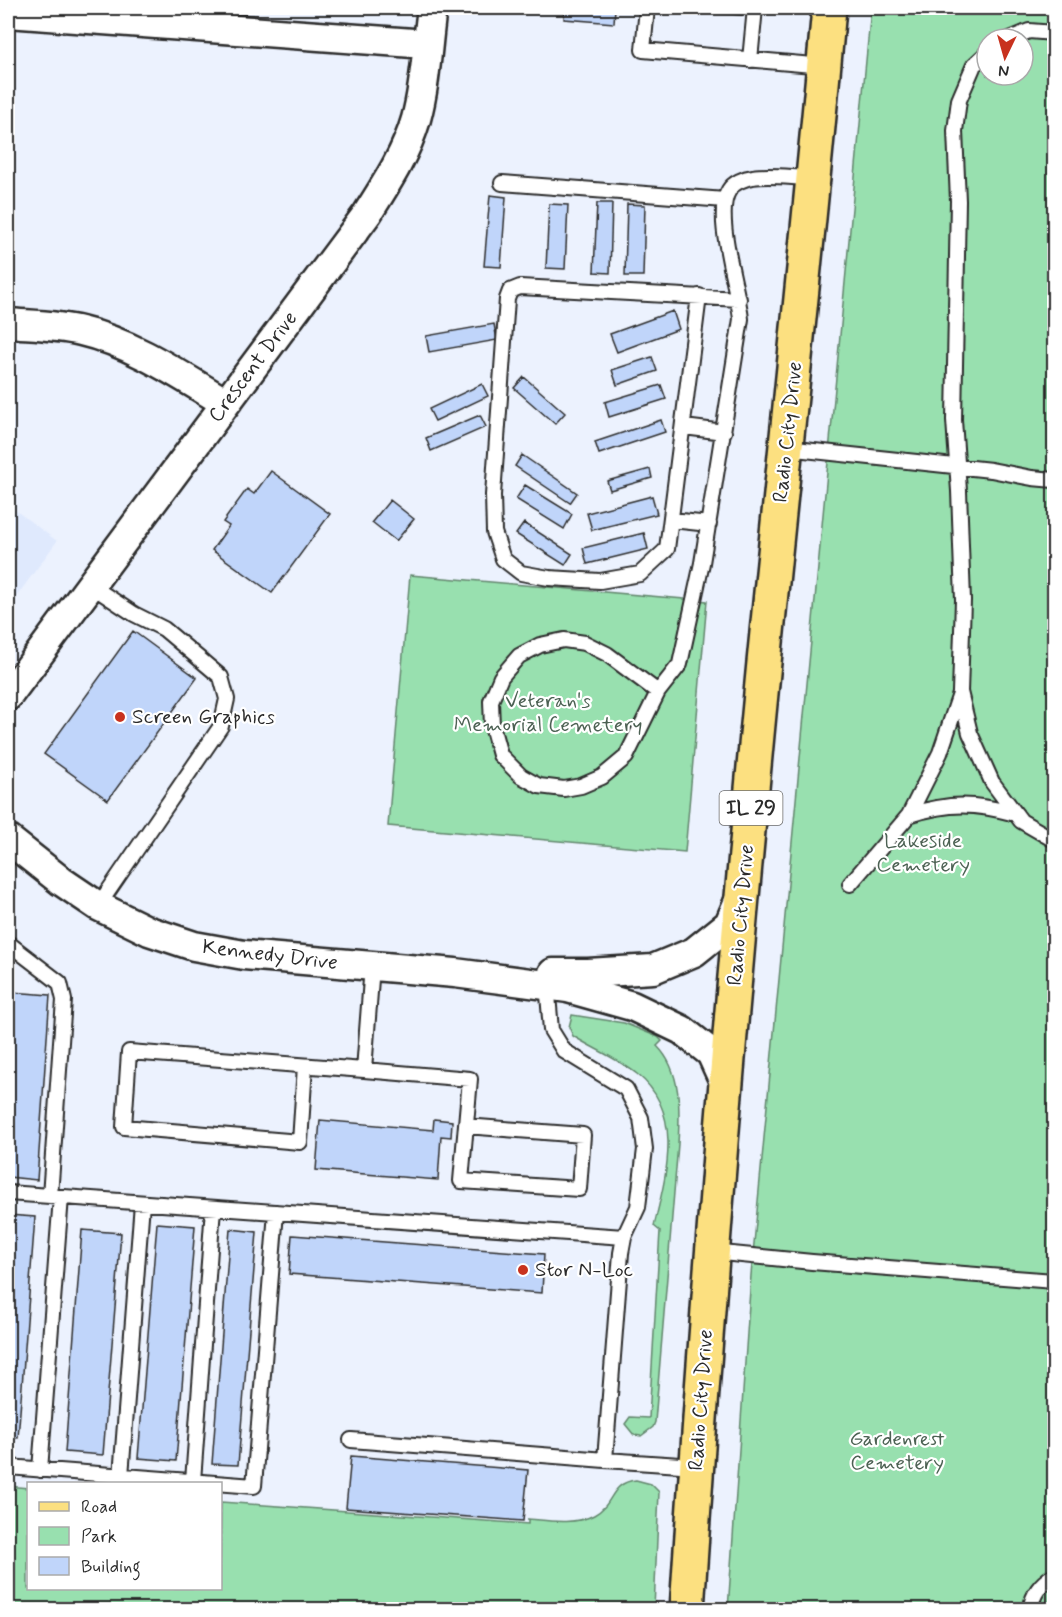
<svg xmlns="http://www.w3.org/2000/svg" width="1062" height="1617" viewBox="0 0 1062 1617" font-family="Mynerve,sans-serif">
	<rect width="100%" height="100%" fill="#ecf2fe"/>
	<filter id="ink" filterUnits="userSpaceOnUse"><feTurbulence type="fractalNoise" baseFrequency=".0167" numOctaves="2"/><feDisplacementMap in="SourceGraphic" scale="12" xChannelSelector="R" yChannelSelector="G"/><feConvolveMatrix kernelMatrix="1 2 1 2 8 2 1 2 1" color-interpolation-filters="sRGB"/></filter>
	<g filter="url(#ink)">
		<path fill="#dfe9fd" d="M8 505 57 541 8 608Z"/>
		<path fill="#98e0af" stroke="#62866d" stroke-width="1.5" fill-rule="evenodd" d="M871 8H1054V1609L728 1610 751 1275ZM987 39H1023V75H987Z
			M410 575 707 601 685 852 388 826Z
			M572 1015 624 1023 658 1037 662 1041 657 1046C682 1071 680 1111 678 1144L655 1422 653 1427 641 1436 634 1435 625 1424 630 1417 649 1418 660 1231 654 1226C666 1176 685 1112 637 1074 618 1059 594 1049 573 1036L569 1027Z
			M636 1480 651 1484 659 1492 654 1609H8V1486L28 1488V1588H220L221 1502 528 1524V1519C549 1521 576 1525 594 1515 615 1504 609 1483 636 1480Z"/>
		<path fill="#c0d5fa" stroke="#2b2b2b" stroke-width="1.5" d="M565 8H615L614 23 564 19Z
			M677 8H743L742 15 677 10Z
			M490 195 506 197 501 267 484 266Z
			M597 203H612L610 273 594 272Z
			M549 204 568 205 565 269 546 268Z
			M627 204 645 205 643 276H625Z
			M673 311 679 329 617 352 610 334Z
			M494 324 497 340 429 352 426 336Z
			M652 357 657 371 617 385 612 370Z
			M524 377 565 413 555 424 514 388Z
			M482 384 488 396 435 421 429 409Z
			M661 385 666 399 609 417 605 402Z
			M480 415 486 427 431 451 426 438Z
			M661 420 665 432 599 454 595 442Z
			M522 455 577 493 570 503 515 466Z
			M650 469 652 478 610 490 607 481Z
			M271 471 330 514 272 593 212 550 229 526 223 522 247 489 254 494Z
			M525 485 572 514 564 529 516 499Z
			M652 496 657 514 592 530 587 513Z
			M390 500 414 519 396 541 372 522Z
			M524 523 572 554 565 565 516 534Z
			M644 533 648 549 587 564 583 548Z
			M133 631 197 678 108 800 44 754Z
			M11 992 50 995 37 1180 8 1177V1037Z
			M434 1119 452 1121 451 1137 441 1136 438 1180 316 1170 320 1120 433 1130Z
			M8 1215 35 1217 18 1438 8 1437Z
			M157 1223 195 1226 176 1461 138 1458Z
			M230 1229 257 1232 238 1465 212 1464Z
			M82 1230 121 1233 103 1455 65 1452Z
			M292 1235 544 1254 542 1293 289 1274Z
			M351 1456 528 1470 523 1521 346 1508Z"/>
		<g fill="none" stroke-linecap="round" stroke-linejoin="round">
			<g stroke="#2b2b2b" stroke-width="18">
				<path id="service" d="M647 8 643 50 824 66
					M1010 39 1029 31 1054 33
					M987 53 974 65 959 100 955 131 958 201 954 420 959 491 963 600 960 692 970 733 992 782 1021 821 1054 840
					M750 60 755 8
					M502 183 725 200
					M699 296 667 549 640 574 600 581 549 578 521 573 503 559 494 532 493 495 507 299 510 291 520 287 739 299
					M684 427 724 432
					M786 448 991 470 1032 478 1054 480
					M672 520 709 524
					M90 585 134 614 164 629 221 677 227 699 221 726 98 906
					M658 692 607 654 585 643 564 640 540 645 519 656 501 677 491 701 492 726 500 755 521 776 539 786 564 789 581 786 602 777 626 757 658 692 680 664 702 563 741 319C738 288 713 214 729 190 733 183 744 178 753 177 770 174 795 178 814 178
					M960 694 940 753 909 815C950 802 975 803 1016 814
					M850 884 909 815
					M8 943 60 983 64 1000 50 1196
					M547 983 551 1030 564 1051 626 1089 641 1118 645 1149 638 1207 624 1237 621 1253 605 1460 696 1466
					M305 1066 300 1142 124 1127 129 1052 364 1070 372 966
					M364 1070 470 1079 461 1181 579 1189 583 1135 466 1126
					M8 1193 624 1237
					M712 1252 812 1262 1054 1281
					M351 1440 605 1460
					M8 1467 254 1486 276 1212
					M40 1470 61 1197
					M121 1476 142 1203
					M193 1481 213 1208
					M1030 1610C1033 1593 1040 1584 1054 1575"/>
			</g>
			<g stroke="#2b2b2b" stroke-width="33">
				<path id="minor" d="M8 13 427 44
					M8 323C32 325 57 325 81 331 133 343 181 376 226 403
					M8 696 367 214C386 184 406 154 416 119 426 83 427 44 432 8
					M8 839 61 881 98 906 149 931 194 946 244 955 455 973 568 988 632 1006 682 1030 711 1053 726 1086
					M553 973H588L653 969 694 952 729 924 741 896"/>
			</g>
			<g stroke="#2b2b2b" stroke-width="38">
				<path id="primary" d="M687 1610C707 1300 732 991 762 683 784 458 809 233 829 8"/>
			</g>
			<use href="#service" stroke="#fff" stroke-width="14"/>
			<use href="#minor" stroke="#fff" stroke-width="28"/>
			<use href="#primary" stroke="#fce080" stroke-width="33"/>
		</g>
	</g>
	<g fill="#c8321e" stroke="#fff" stroke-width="2">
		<circle cx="120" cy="717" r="6"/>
		<circle cx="523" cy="1270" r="6"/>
	</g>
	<g text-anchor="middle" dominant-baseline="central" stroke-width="4.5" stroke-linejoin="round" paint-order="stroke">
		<rect fill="#fff" stroke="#6b6b6b" stroke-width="1.5" x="719.5" y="791" width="63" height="34" rx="4.5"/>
		<g font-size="20" font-weight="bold" fill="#2b2b2b">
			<text x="751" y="808">IL 29</text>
		</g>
		<g font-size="21" fill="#2b2b2b" stroke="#fff">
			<text transform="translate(253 367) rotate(-53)">Crescent Drive</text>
			<text transform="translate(788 432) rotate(-84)">Radio City Drive</text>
			<text transform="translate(741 915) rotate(-85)">Radio City Drive</text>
			<text transform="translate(270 955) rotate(7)">Kennedy Drive</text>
			<text transform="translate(701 1400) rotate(-86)">Radio City Drive</text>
		</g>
		<g font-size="21" fill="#4c6153" stroke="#fff">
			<text x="548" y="701">Veteran's<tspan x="548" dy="24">Memorial Cemetery</tspan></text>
			<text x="923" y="841">Lakeside<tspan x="923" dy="24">Cemetery</tspan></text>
			<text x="897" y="1439">Gardenrest<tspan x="897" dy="24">Cemetery</tspan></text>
		</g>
		<g font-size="21" fill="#2b2b2b" stroke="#fff" text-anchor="start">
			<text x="132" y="717">Screen Graphics</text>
			<text x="535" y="1270">Stor N-Loc</text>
		</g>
	</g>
	<rect width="1062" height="1617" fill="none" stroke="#fff" stroke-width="30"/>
	<rect x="15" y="15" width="1032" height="1587" fill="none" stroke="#2b2b2b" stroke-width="2" filter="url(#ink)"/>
	<rect x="27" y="1482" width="195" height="108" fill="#ffffff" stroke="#aaaaaa" stroke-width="1.5"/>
	<rect x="39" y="1502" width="30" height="9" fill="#fce080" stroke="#aaaaaa" stroke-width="1.5"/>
	<text x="81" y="1512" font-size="18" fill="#2b2b2b">Road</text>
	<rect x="39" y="1527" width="30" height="18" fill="#98e0af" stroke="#aaaaaa" stroke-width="1.5"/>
	<text x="81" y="1542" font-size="18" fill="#2b2b2b">Park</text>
	<rect x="39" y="1557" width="30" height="18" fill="#c0d5fa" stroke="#aaaaaa" stroke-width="1.5"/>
	<text x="81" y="1572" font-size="18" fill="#2b2b2b">Building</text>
	<g transform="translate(1005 57) rotate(185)"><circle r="28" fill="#ffffff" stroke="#aaaaaa" stroke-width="1.5"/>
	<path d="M0-4.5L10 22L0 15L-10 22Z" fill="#c8321e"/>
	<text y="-9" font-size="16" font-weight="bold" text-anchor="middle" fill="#2b2b2b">N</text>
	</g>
</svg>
